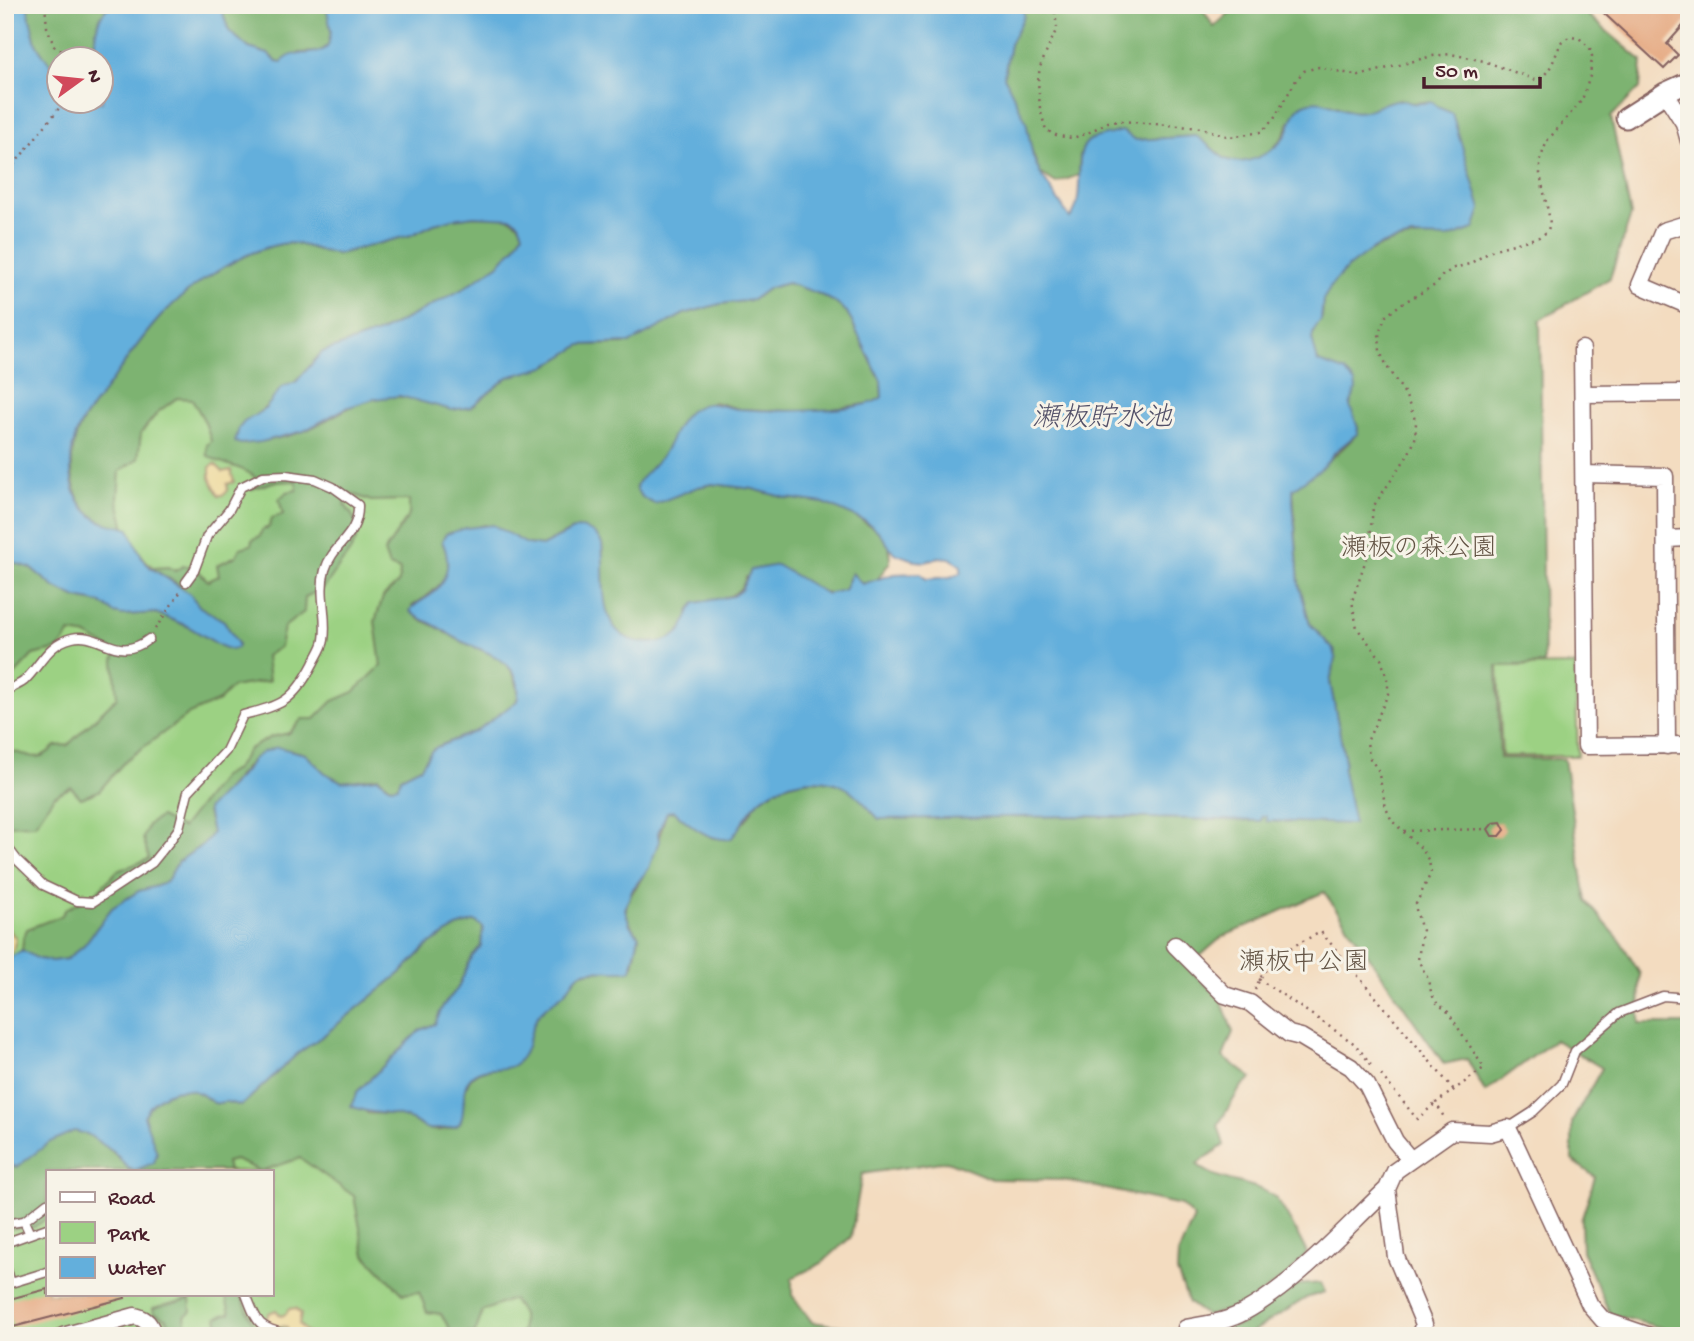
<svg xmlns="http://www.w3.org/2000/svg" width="1694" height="1341" viewBox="0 0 1694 1341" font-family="'Gochi Hand','Klee One',sans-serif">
	<rect width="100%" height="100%" fill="#f7f3e8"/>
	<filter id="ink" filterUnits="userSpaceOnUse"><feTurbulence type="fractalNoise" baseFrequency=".0143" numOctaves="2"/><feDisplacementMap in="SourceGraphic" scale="14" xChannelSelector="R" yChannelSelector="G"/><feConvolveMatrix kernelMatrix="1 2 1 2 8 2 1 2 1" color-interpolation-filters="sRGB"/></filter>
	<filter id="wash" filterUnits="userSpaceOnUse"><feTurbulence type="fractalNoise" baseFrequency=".00686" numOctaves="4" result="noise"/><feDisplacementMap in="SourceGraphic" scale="28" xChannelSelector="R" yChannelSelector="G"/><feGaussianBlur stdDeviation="1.57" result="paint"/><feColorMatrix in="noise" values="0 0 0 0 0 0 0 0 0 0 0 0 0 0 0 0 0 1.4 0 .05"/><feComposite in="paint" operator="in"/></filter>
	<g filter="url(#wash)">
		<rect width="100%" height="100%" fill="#f3dcc0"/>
		<path fill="#9cd183" stroke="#737857" stroke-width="2" d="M211 369 436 481 400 704 210 819 11 959 5 961V629L156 613 187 626 178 584C151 567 140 561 129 529L100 520 131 408Z
			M1575 665 1578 756H1502L1498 666Z
			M301 1110 653 1336H5V1174L47 1182V1294H271V1171H163Z"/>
		<path fill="#7db371" stroke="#64694e" stroke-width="2" d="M27 5H111C94 17 94 41 95 59L60 60 59 77 36 44Z
			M220 5H326L332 31 328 46 319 52 299 53 282 62 276 61 268 54 249 48 229 31Z
			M1023 5H1200L1214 27 1238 5H1576L1642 61 1640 88 1611 117 1631 215 1610 278 1540 320 1544 664 1497 666 1500 758 1564 759 1586 901 1620 940 1640 974 1639 1024H1689V1335L1610 1314 1582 1251 1581 1221 1595 1177 1572 1160V1122L1602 1068 1555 1040 1485 1092 1467 1059 1444 1064 1324 892 1222 937 1199 957 1190 970 1220 997 1233 1032 1223 1057 1252 1078 1241 1087 1218 1125 1224 1145 1197 1164C1216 1183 1250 1180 1273 1196 1281 1201 1301 1241 1307 1253L1289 1274 1246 1304 1207 1316 1189 1303 1177 1272 1178 1254 1194 1218 1181 1205 1063 1180 992 1179 947 1161 862 1174 851 1237 822 1263 792 1278V1295L812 1322 854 1328 857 1336H522V1314L512 1299 483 1311 475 1333 453 1335 441 1314 427 1312 419 1292 403 1294 365 1255 354 1196 300 1158 261 1171 235 1160 226 1162 228 1171H47V1218L34 1227 5 1229V1164L17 1167C30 1157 56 1131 74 1131 92 1130 118 1156 128 1168L149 1133 144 1116C154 1095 179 1083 201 1094 205 1096 211 1102 215 1103 219 1104 223 1101 227 1102 234 1103 235 1106 243 1104L297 1054 324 1035 402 972 427 946 457 927 475 921 483 927 481 946 471 958 458 988 443 1006 435 1024 420 1030 357 1092 367 1113C379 1114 394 1113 405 1117 426 1125 426 1136 454 1127 467 1122 460 1091 470 1079 482 1063 506 1074 518 1061 530 1048 528 1030 537 1017 547 1001 566 989 578 975L586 972 633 966 639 936C610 903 637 894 650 864 658 847 660 830 667 812L673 811 700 831 713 838C722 834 735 830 743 823 749 818 752 808 758 802 786 778 834 770 861 799 868 806 873 813 879 819L1078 816 1261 821V816H1266V821L1353 823 1343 771 1345 761 1330 682 1336 657 1334 650 1310 624 1299 584 1293 489C1303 479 1357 441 1358 430 1358 422 1349 414 1350 404 1351 396 1356 391 1355 383L1338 370 1318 362C1315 352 1309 341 1314 331 1316 325 1320 323 1322 317 1323 312 1322 306 1323 301 1325 291 1334 282 1341 274 1369 244 1408 233 1448 238L1437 107 1428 102 1410 103 1400 99 1362 112H1352L1324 102 1289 122C1284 148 1247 174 1221 156 1213 150 1206 142 1196 136L1136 140 1122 131 1090 140 1080 155 1079 175 1056 183 1040 173 1004 76 1010 44 1019 26Z
			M474 216C491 217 519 212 523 233L515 247 499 264 461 290 381 332 322 352 296 382 282 387 271 403 239 428 241 444C265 441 294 437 315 426 336 416 352 403 375 399 383 397 393 396 402 397 426 399 447 413 471 407L508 377 550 364 581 345 624 344 684 314 720 304 752 300 769 288 788 283 817 293 833 301 847 312 881 381 882 397 873 403 812 412 739 409 714 402 685 416 664 453 636 487 655 503 698 487 713 484 753 489 786 498 824 503 853 515 878 531 889 546 890 562 877 580 862 584 852 573 844 590 834 594 746 577C740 602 711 599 691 607 688 616 688 624 681 631 662 650 621 646 609 621 599 602 605 566 602 544L570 531 542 546 527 544 485 525 446 534 442 541C458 574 439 590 412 606L419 619C434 624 445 632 459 640 484 654 509 652 517 685 519 694 519 699 513 706L476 731 437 747 431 751 421 767 401 777 398 786 391 787 378 777 342 782 325 773 305 754 291 750 253 759 207 812 212 833 205 843 178 862 167 881 157 886 139 891 112 908 84 945 67 959 52 961 38 959 22 950 23 940 27 929 61 916 66 909 96 893 117 871 149 859 143 838 148 825 160 817 182 828 223 776 235 770 249 749 271 737 289 733 302 719H315L333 701 354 692 381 666 375 621 383 597 399 582 400 570 389 566 384 552 409 515V500L371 501 350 493 344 504C366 529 358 542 340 565 323 587 332 585 305 597L304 612 284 627 280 647 266 656 269 681 232 687 219 701 189 714 126 760 99 791 81 798 71 787 54 796 35 824 5 825V751C28 751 35 767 55 746L68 745 117 697 114 661 116 652 88 636 70 633 59 649 33 655 5 685V560L31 568 54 587 77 598 101 603 123 615 156 613 187 626 221 646 238 644 224 621 200 607 178 584 151 568 169 567 175 571 183 566H194L208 581 219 576 217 565 236 556 240 548 251 545 252 540 260 536 262 530 269 527 272 518 283 514 279 499 287 492 297 490 296 481 273 482 252 489 258 480C244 465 221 466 207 455V445L211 441 205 422 192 399 177 398 158 412 141 433 138 459 120 471 118 500 125 528C106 526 86 516 78 498 71 481 70 458 75 440 80 421 93 406 105 390 123 365 141 337 163 314 191 285 242 251 281 244 301 240 319 253 338 254L411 235 434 224 453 219Z
			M1321 1283 1325 1292 1306 1298 1246 1336H1196L1242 1324 1296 1285Z
			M225 1294H241L258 1336H237L236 1330 219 1326 217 1317 230 1313Z
			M190 1299 191 1311 185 1316 188 1336H172L167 1319 154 1313 153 1308Z"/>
		<path fill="#eeda9e" stroke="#9c7c64" stroke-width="2" d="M215 464 223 472 231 470 234 482 227 484 228 490 225 494 219 496 210 478V467Z
			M5 926 16 938 13 951 8 953 5 952Z
			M296 1308 301 1314 299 1324 310 1336H289L287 1327 280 1326 270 1331 265 1321 269 1313 276 1310 281 1316 286 1314 289 1309Z"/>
		<path fill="#63afdc" stroke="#566784" stroke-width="2" d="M5 5H27L36 44 59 77 60 102H102V60L95 59C94 41 94 17 111 5H220L229 31 249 48 268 54 276 61 282 62C294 47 316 59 328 46L331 31 326 5H578L615 9 631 5H1023L1024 16 1010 44 1004 76 1026 121 1033 157 1040 173 1070 218C1088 197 1070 151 1090 140 1098 136 1109 135 1117 132L1122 131 1136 140 1196 136C1206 142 1212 149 1221 156 1241 171 1274 153 1286 135 1292 124 1292 110 1304 104 1321 96 1334 108 1350 111 1368 115 1381 102 1396 100 1402 99 1406 102 1412 103 1419 104 1426 102 1433 102L1437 107 1452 113 1481 209 1474 229 1448 238 1412 237 1386 243 1371 250 1347 268 1333 283 1323 300 1321 320 1314 330 1312 339 1318 362 1345 371 1355 383 1356 389 1350 406 1358 428 1357 434 1335 452 1322 468 1293 489V500L1299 584 1310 624 1334 650 1336 657 1330 682 1345 761 1343 771 1354 824 1266 821V816H1262L1261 821 1078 816 879 819C869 809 860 797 848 789 820 772 779 781 757 803 747 813 740 828 731 839 709 842 690 825 674 811L667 812 658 833 659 841 649 868 632 890 625 909 630 925 639 936 631 970C616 974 591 966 578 975 573 979 570 987 565 992 556 1001 544 1006 537 1017 528 1032 530 1054 514 1065 502 1073 481 1063 469 1079 460 1091 467 1117 458 1125 456 1127 451 1127 448 1128 416 1133 427 1123 403 1117 384 1111 374 1116 351 1106L357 1092 420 1030 435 1024 443 1006 458 988 471 958 481 946 483 927 475 921 457 927 427 946 402 972 324 1035 297 1054 243 1104C235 1106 234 1103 227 1102 223 1101 219 1104 215 1103 211 1102 205 1096 201 1094 179 1083 154 1095 144 1116L157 1153 154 1163 135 1170 128 1168 114 1152 87 1134 74 1131 50 1142 17 1167 5 1164V961L22 950 38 959 52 961 67 959 84 945 112 908 139 891 157 886 167 881 178 862 205 843 212 833 207 809 245 771 253 759 263 752 277 747 305 754 325 773 342 782 378 778 390 787 398 786 401 777 421 767 431 751 437 747 476 731 517 701C526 664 489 653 463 642 453 637 444 630 434 625 425 619 417 619 410 611 415 602 425 600 432 594 449 579 451 560 442 541L446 534 466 528 493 525 527 544 542 546 577 528C588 528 598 534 602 544 606 578 594 634 640 642 653 644 665 643 676 635 688 627 685 613 695 603L733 596 741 590 751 570 777 565 827 594 844 590 852 573 862 584 894 574 920 573 926 579 950 577 961 573V566L950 558 939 557 926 562 916 561 894 553 878 531 865 521 824 503 786 498 753 489 713 484 698 487 655 504C646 500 639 497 636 487L638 482C646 473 656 464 663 454 673 439 677 419 693 409 710 398 721 407 739 409 767 411 863 414 882 397L881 381 847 312 833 301 817 293 788 283 769 288 752 300 720 304 684 314 630 343 581 345 545 367 508 377 471 407 452 410 400 396 374 399 346 408 304 431 261 442 241 444 235 442 239 428 244 422 265 409 282 387 296 382 322 352 381 332 461 290 499 264 515 247 523 233 519 223 512 218 474 216 453 219 434 224 411 235 338 254C319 253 301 240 281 244 242 251 191 285 163 314 142 336 123 365 105 390 96 403 84 415 78 430 68 453 67 491 86 510 101 526 112 523 129 529L142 558 151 568 189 593 200 607 224 621 238 644 237 648 231 650 221 646 187 626 156 613 123 615 114 613 101 603 77 598 54 587 31 568 5 560Z"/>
		<g id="blocks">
			<path fill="#e6ab84" d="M1595 5H1689V19L1667 44 1678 55 1664 69Z
				M1501 822 1505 830 1500 836H1492L1488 829 1493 823Z
				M47 1289V1294H124L125 1298 13 1327 6 1300Z"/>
		</g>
	</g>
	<g filter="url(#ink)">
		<use href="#blocks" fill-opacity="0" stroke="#85615f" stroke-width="2"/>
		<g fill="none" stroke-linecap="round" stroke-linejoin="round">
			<g stroke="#85615f" stroke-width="11">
				<path id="service" d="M5 691C11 688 19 685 24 681 41 665 47 644 72 638 100 631 117 664 149 639
					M5 844 17 860 43 885 77 901 93 902 152 863 169 842 179 828 188 792 226 751 243 715C282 705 293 702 313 664 316 657 323 648 324 640 328 616 318 594 325 570 333 543 359 537 358 505L333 487 315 479 286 475 263 476 241 487 229 510 207 536 194 571 186 582
					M1508 1128 1533 1112 1562 1084 1575 1051 1619 1013 1663 996 1689 998
					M5 1224 24 1221 47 1203
					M30 1234 47 1228
					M5 1243 30 1234 24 1221
					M5 1264 11 1283 47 1272
					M246 1294C259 1329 260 1327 294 1336
					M5 1327V1333"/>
			</g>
			<g stroke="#85615f" stroke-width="19">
				<path id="minor" d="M1665 93 1684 123 1689 141
					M1689 223 1663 231 1640 285 1689 306
					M1582 349 1586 746 1689 745
					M1583 394 1689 393
					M1584 474 1665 476 1667 746
					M1666 539 1689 538
					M1175 945 1225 995 1250 1003 1289 1034 1301 1037 1351 1067 1367 1085 1395 1141 1410 1159
					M1387 1189 1396 1257 1424 1324 1419 1336
					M1186 1328C1206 1324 1226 1322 1244 1312 1298 1282 1342 1231 1387 1189L1395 1171 1452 1131 1490 1133 1508 1128 1590 1305 1603 1320 1650 1336
					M63 1336 135 1316C147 1319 150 1324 154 1336"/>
			</g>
			<g stroke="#85615f" stroke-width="23">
				<path id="tertiary" d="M1626 118 1665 93 1689 82"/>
			</g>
			<path stroke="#85615f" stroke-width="2.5" stroke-dasharray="2 5" stroke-linecap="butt" d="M45 5 47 27 54 46 79 60
				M1054 5 1057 28 1040 67 1038 81 1040 109 1046 130 1058 136 1072 138 1086 134 1108 122 1122 121 1202 128 1230 137 1261 132 1274 119 1296 80 1304 71 1319 67 1359 76 1432 56 1451 54 1484 61 1536 80C1552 74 1555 54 1562 41L1569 37 1579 38 1590 48 1592 56 1590 76 1582 100 1547 141 1540 160V174L1549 216 1550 224 1547 232 1539 237 1495 249 1469 264 1454 268 1442 276 1437 284 1401 304 1386 316 1379 332 1380 352 1390 372 1405 394 1416 422 1415 440 1408 455 1373 507 1369 550 1352 601 1357 628 1381 659 1388 682V694L1367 742 1369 757 1378 770 1386 808 1392 821 1421 848 1429 861 1431 873 1415 906 1422 931 1418 960 1427 977 1432 995 1437 1003 1448 1012 1484 1068 1436 1103 1445 1119
				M5 176 64 102
				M155 629 181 591
				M1404 831 1488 829
				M1259 979 1355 1044 1374 1068
				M1255 990C1268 956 1291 947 1321 932L1454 1090
				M1381 1075 1417 1119 1436 1103"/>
			<use href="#service" stroke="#fff" stroke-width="8"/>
			<use href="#minor" stroke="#fff" stroke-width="16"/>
			<use href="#tertiary" stroke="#fff" stroke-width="19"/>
		</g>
	</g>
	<g text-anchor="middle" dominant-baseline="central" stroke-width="6" stroke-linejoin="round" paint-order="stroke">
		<g font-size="26" fill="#635445" stroke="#f7f3e8">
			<text x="1419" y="550">瀬板の森公園</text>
			<text x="1304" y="964">瀬板中公園</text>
		</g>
		<g font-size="28" font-style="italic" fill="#535169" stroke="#f7f3e8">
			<text x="1102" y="419">瀬板貯水池</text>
		</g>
	</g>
	<rect width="1694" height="1341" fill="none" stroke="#f7f3e8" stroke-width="28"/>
	<rect x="46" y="1170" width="228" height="126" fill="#f7f3e8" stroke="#b29e9c" stroke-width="2"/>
	<rect x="60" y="1192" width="35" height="10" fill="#ffffff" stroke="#b29e9c" stroke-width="2"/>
	<text x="108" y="1204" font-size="21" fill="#4a1f2b">Road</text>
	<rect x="60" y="1222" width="35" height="21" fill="#9cd183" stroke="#b29e9c" stroke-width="2"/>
	<text x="108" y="1240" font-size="21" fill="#4a1f2b">Park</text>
	<rect x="60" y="1257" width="35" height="21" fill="#63afdc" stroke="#b29e9c" stroke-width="2"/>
	<text x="108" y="1274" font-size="21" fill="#4a1f2b">Water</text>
	<g transform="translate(80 80) rotate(75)"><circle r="33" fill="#f7f3e8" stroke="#b29e9c" stroke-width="2"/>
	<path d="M0-5L12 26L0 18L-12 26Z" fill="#d1495b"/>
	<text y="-10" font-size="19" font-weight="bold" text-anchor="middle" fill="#4a1f2b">N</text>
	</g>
	<path d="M1424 77v10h116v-10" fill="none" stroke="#4a1f2b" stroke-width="3.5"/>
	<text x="1435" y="77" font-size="21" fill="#4a1f2b" stroke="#f7f3e8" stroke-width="5" paint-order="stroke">50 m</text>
</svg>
